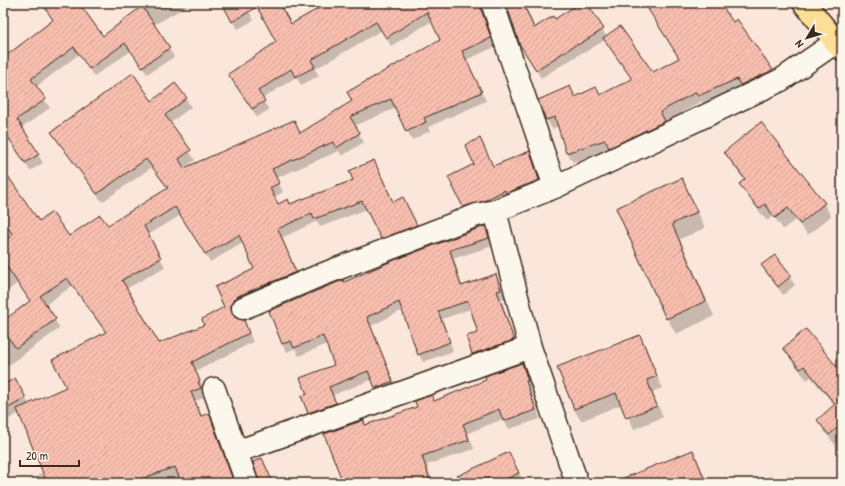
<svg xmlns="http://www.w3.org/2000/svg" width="845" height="486" viewBox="0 0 845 486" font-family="'Patrick Hand',sans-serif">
	<defs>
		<pattern id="building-hatch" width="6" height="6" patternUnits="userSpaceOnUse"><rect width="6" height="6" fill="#f8beaf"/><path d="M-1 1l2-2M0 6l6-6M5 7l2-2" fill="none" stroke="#d6a396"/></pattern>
	</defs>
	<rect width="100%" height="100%" fill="#fae6da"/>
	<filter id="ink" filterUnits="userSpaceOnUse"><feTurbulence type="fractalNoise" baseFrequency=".025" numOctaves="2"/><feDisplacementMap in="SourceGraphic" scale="8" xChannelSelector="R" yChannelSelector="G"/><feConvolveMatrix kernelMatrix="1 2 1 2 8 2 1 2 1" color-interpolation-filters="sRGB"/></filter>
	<g filter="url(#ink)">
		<path fill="#0003" fill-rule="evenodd" d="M43 3H77L102 37 147 3H192L154 25 174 57 147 74 131 51 94 76 79 54 36 87 50 108 21 128 43 163 30 171 8 136 3 121V59L54 20Z
			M223 3H244L254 20 238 29Z
			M256 3H279L291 26 330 3H492L485 12 486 19 495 47 466 60 486 101 428 127 430 131 412 140 396 108 354 126 364 142 342 156 339 151 276 178 283 192 274 197 278 205H290L354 181 374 161 394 203 408 207 421 234 386 247 367 209 320 227 317 221 282 238 300 281 238 309 235 315 236 319 243 321 248 330 253 342 196 371 204 390H203L205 397 196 401 202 417 209 415 214 423 235 483H42L38 475 44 472 20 413 3 422V386L15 380 29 404 67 387 106 333 72 286 45 305 60 328 3 369V322L31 302 18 283 3 294V179L39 223 69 238 107 227 168 189 152 167 102 202 58 141 152 103 186 99 191 107 170 123 195 160 183 168 184 169 300 134 353 102 441 40 432 21 391 46 382 30 315 69 319 76 301 85 296 77 262 99 269 110 257 117 234 83 277 42ZM181 215 210 262 243 243 255 270 226 308 206 325 159 344 126 289 165 267 148 235Z
			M505 3H524L535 28 555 21 582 3H586L606 36 653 74 680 59 660 3H719L733 23 737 20 777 79 704 105 702 101 665 122 669 131 573 162 567 153 559 126 552 129 547 120 540 100 570 87 576 98 600 96 633 80 605 40 584 53 583 52 541 78 526 54 507 4Z
			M761 124 824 204 831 216 808 235 795 220 783 229 773 216 767 221 747 196 740 184 745 181 732 164 725 152Z
			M529 152 534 160 543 188 469 214 464 206 493 167Z
			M682 179 690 195 705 228 680 239 714 316 676 334 667 318 618 208Z
			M484 227 489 235 493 246 454 258 462 286 495 275 500 283 505 298 501 299 517 348 477 361 473 353 479 333 471 309 442 319 453 351 423 362 419 354 403 310 371 326 397 389 381 396 373 379 333 395 339 411 313 421 309 413 308 394 336 365 327 344 299 356 295 348 287 352 282 344 270 311 343 284Z
			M774 256 795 285 783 295 762 266Z
			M640 336 646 347 662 388 652 392 663 417 634 429 622 404 581 421 574 409 558 368Z
			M784 348 842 375V442L836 446 825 432 818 420 835 406 811 377 807 380 791 360Z
			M522 364 527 373 532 390H531L540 419 509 429 503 419 468 433 474 449 427 465 433 483H344L363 421 366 426 419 408 432 396 435 402 488 381Z
			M692 452 700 466 707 483H615Z
			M509 453 524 483H471Z
			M293 479 295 483H281Z"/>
		<path fill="url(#building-hatch)" stroke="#3b2a1e" fill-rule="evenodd" d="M42 3H79L103 36 142 6 170 48 142 67 125 43 89 69 74 47 31 79 46 99 17 119 39 154 25 163 3 129V58L53 20Z
			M222 3H279L291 24 328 3H481V9L491 38 462 51 482 92 424 118 426 122 406 132 391 99 350 117 360 133 336 148 333 142 272 169 279 183 270 188 278 204 288 199 290 204 353 180 349 171 374 160 393 202 403 197 417 225 381 239 362 201 314 219 312 213 278 229 296 272 238 296 233 300 231 306 232 313 236 318 244 320 249 333 192 362 200 381 198 382 201 388 191 392 201 416 209 413 234 483H181L175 467 129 483H127L125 478 111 483H47L17 409 66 387 52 360 106 332 67 278 40 296 56 319 16 348 3 330V321L30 301 3 261V242L13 235 3 220V169L39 221 52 212 69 236 100 215 108 225 168 188 146 159 97 194 51 132 133 73 152 101 175 83 187 98 165 115 191 150 179 159 184 168 294 120 300 133 352 101 347 92 440 40 427 12 386 38 376 22 311 60 315 67 295 77 291 69 258 91 265 101 252 109 228 74 276 42 257 7 232 22ZM175 207 205 254 239 235 254 269 215 287 224 307 202 319 204 325 159 343 122 280 161 258 144 226Z
			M506 3H523L534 28 553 16 555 19 580 3H587L604 29 578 45 577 44 536 70 520 45Z
			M658 3H720L733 22 737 19 773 70 740 85 737 79 698 96 696 92 660 112 665 121 609 148 605 140 566 153 555 117 546 120 538 100 570 86 575 97 596 87 600 95 632 79 603 38 620 26 653 72 679 58 648 9Z
			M761 122 825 203 800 224 788 208 775 218 765 204 759 209 739 184 745 179 724 152Z
			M480 138 493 166 530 151 539 180 506 193 505 190 484 201 463 207 448 177 474 164 465 145Z
			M682 178 697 212 672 224 706 301 666 319 616 208Z
			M485 226 489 238 450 250 461 286 496 274 501 290 497 291 514 340 472 354 466 336 478 333 468 301 438 311 450 342 418 355 399 302 367 317 393 381 375 388 368 371 329 387 336 403 308 413 301 396 307 394 300 378 334 365 323 336 294 348 291 341 282 344 269 311 321 289 343 280 344 282 392 261Z
			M775 255 791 276 778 287 761 265Z
			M806 329 842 373V424L829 435 817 420 835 404 804 366 800 369 783 348Z
			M640 335 657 376 647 380 657 406 626 418 616 393 574 409 557 367Z
			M522 363 528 381H526L536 410 503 421 499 409 463 424 469 440 422 456 431 483H343L324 434 364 420 365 425 417 407 415 401 432 395 434 401 486 380 485 376Z
			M15 378 26 398 3 411V385Z
			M693 450 706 483H614V482Z
			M509 452 519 473 498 483H493L491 477 474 483H455L453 478Z
			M262 458 273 483H259L253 462Z"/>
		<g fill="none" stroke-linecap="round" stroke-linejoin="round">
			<g stroke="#3b2a1e" stroke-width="25">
				<path id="minor" d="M493 5 555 187
					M495 211 530 347 577 483
					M243 308 316 277 477 215 495 211 555 187 781 80 836 42
					M214 389 247 483
					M236 452 530 347"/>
			</g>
			<g stroke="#3b2a1e" stroke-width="25">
				<path id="major" d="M804 3 842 49"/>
			</g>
			<use href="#minor" stroke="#fbf7ec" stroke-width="22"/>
			<use href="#major" stroke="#fcde96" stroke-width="22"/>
		</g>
	</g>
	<rect width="845" height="486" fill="none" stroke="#fbf7ec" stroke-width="16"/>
	<rect x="8" y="8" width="829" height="470" fill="none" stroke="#3b2a1e" stroke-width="1.5" filter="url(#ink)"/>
	<g transform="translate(807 38) rotate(232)" stroke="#fbf7ec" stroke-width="3" paint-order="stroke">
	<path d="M0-3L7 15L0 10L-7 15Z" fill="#3b2a1e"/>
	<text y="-6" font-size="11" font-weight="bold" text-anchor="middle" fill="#3b2a1e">N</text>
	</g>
	<path d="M20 460v6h59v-6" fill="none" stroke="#3b2a1e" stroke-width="2"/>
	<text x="26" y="460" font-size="12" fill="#3b2a1e" stroke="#fbf7ec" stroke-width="3" paint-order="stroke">20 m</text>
</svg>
